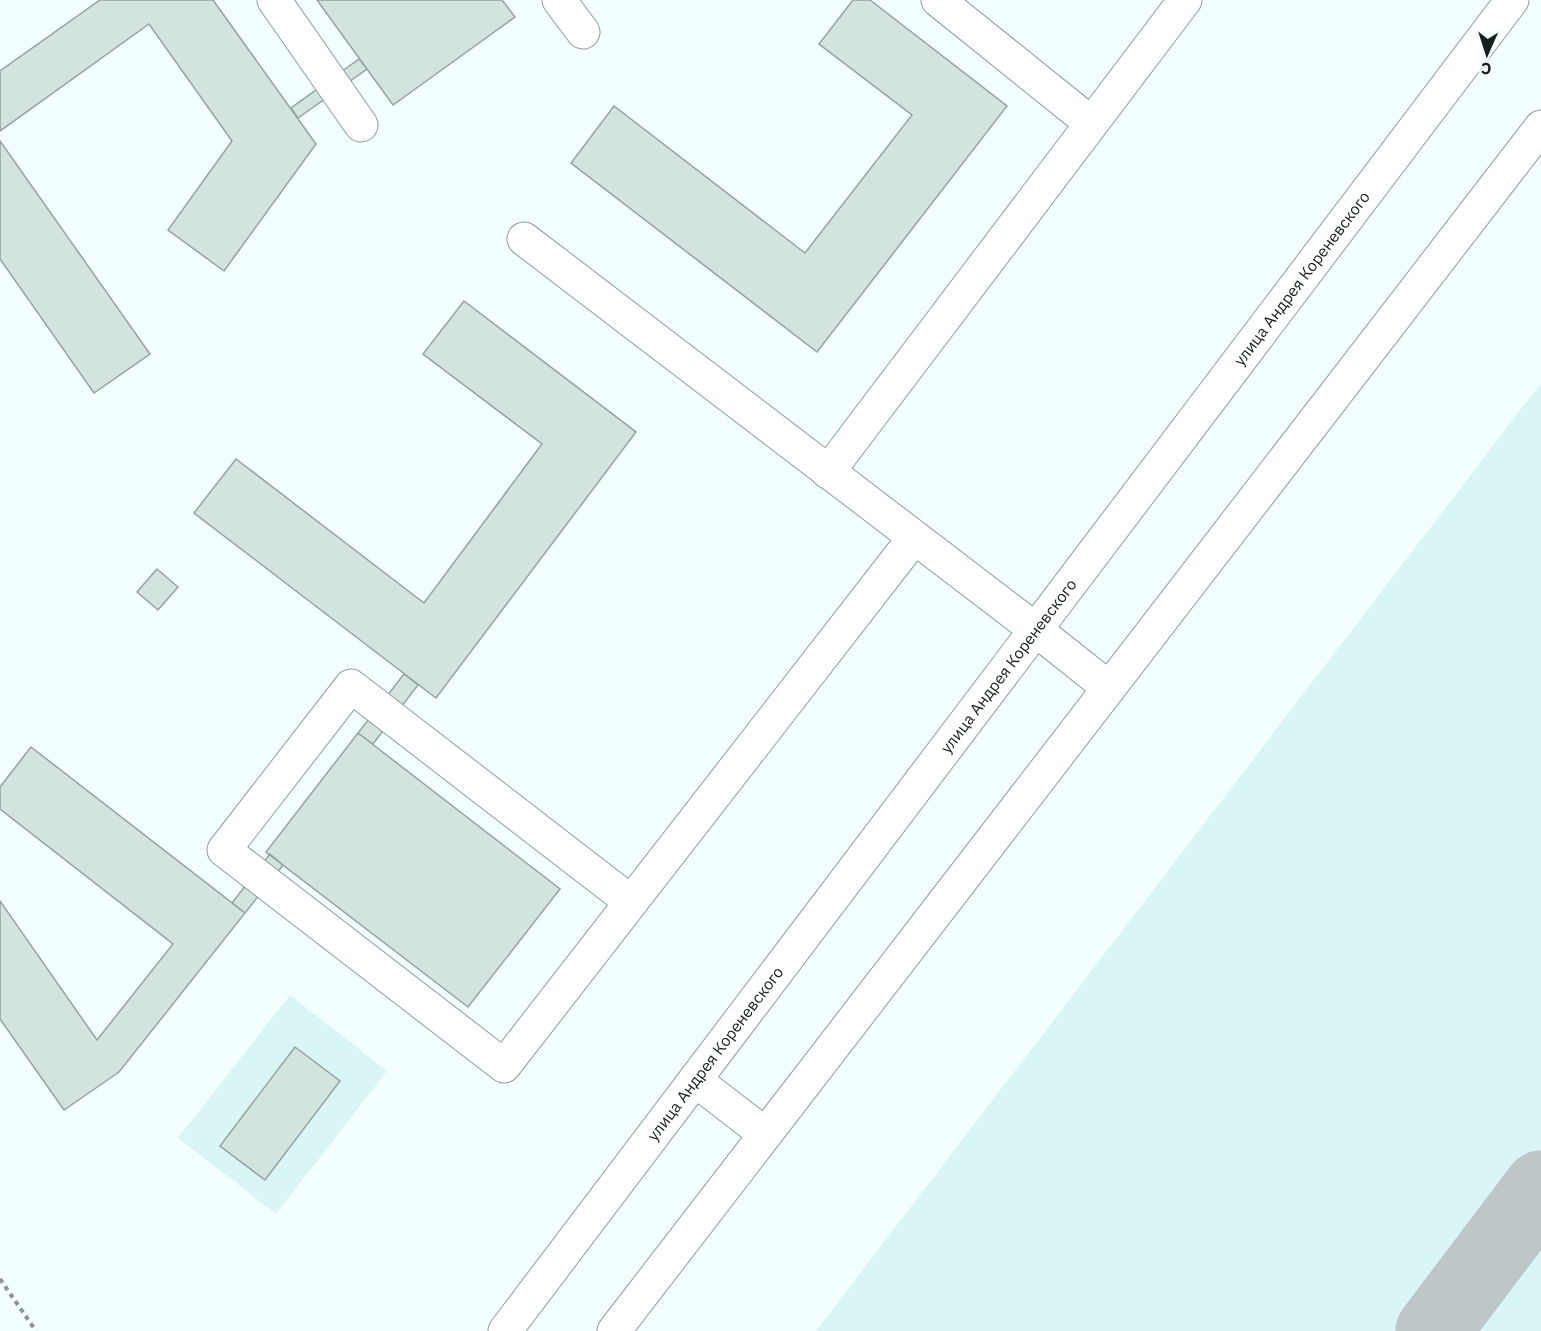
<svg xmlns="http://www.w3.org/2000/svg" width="1541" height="1331" viewBox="0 0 1541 1331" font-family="'IBM Plex Sans',sans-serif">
	<rect width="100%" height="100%" fill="#f3fefe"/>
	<path fill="#daf5f6" d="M1541 383V1331H816Z
		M290 995 387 1071 276 1214 178 1138Z"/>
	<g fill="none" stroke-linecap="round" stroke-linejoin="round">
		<path stroke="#bdc7c7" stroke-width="75" d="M1433 1331 1541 1188"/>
	</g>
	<path fill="#d3e3de" stroke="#94a39f" stroke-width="1.5" d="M100 0H213L316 144 224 271 168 230 232 141 149 24 0 131V71Z
		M317 0H502L515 17 393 105Z
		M853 0H870L1007 106 817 352 571 163 614 106 805 253 912 115 819 44Z
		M359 59 367 69 298 118 291 108Z
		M0 141 150 354 94 393 0 259Z
		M464 301 636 432 436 698 194 513 236 459 424 603 542 444 423 354Z
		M157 569 178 587 158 610 137 592Z
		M404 674 418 685 373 744 358 733Z
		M358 733 560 889 468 1007 266 852Z
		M31 747 245 913 119 1072 64 1110 0 1019V901L97 1040 173 944 0 809V787Z
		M270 854 283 865 245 913 232 903Z
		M295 1047 340 1081 265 1180 220 1146Z"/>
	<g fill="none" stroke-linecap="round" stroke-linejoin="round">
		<g stroke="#8d9e9e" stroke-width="35">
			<g id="minor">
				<path d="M274 0 361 125"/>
				<path d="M559 0 583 32"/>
				<path d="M938 0 1091 123"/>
				<path d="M524 239 1036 630 1109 688"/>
				<path d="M828 472 1185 0"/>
				<path d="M631 902 351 686 224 850 504 1066 914 538"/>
				<path d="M695 1080 765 1134"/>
				<path id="s1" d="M505 1331 1512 0"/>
				<path d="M614 1331 1541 127"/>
			</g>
		</g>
		<path stroke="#8c9595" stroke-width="4" stroke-dasharray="4.5 4.5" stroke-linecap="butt" d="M0 1279 36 1331"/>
		<use href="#minor" stroke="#fff" stroke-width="33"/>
	</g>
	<g text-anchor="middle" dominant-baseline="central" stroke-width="6" stroke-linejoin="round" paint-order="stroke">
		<g font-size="16" fill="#171e1e" stroke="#f3fefe">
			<text stroke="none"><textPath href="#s1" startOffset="1320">улица Андрея Кореневского</textPath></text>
			<text stroke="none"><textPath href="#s1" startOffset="834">улица Андрея Кореневского</textPath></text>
			<text stroke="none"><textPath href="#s1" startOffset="348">улица Андрея Кореневского</textPath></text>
		</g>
	</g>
	<g transform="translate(1487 54) rotate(183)" stroke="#f3fefe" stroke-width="4.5" paint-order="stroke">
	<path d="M0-4.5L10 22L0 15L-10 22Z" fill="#171e1e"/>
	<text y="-9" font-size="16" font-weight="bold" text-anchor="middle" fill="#171e1e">С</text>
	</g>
</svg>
